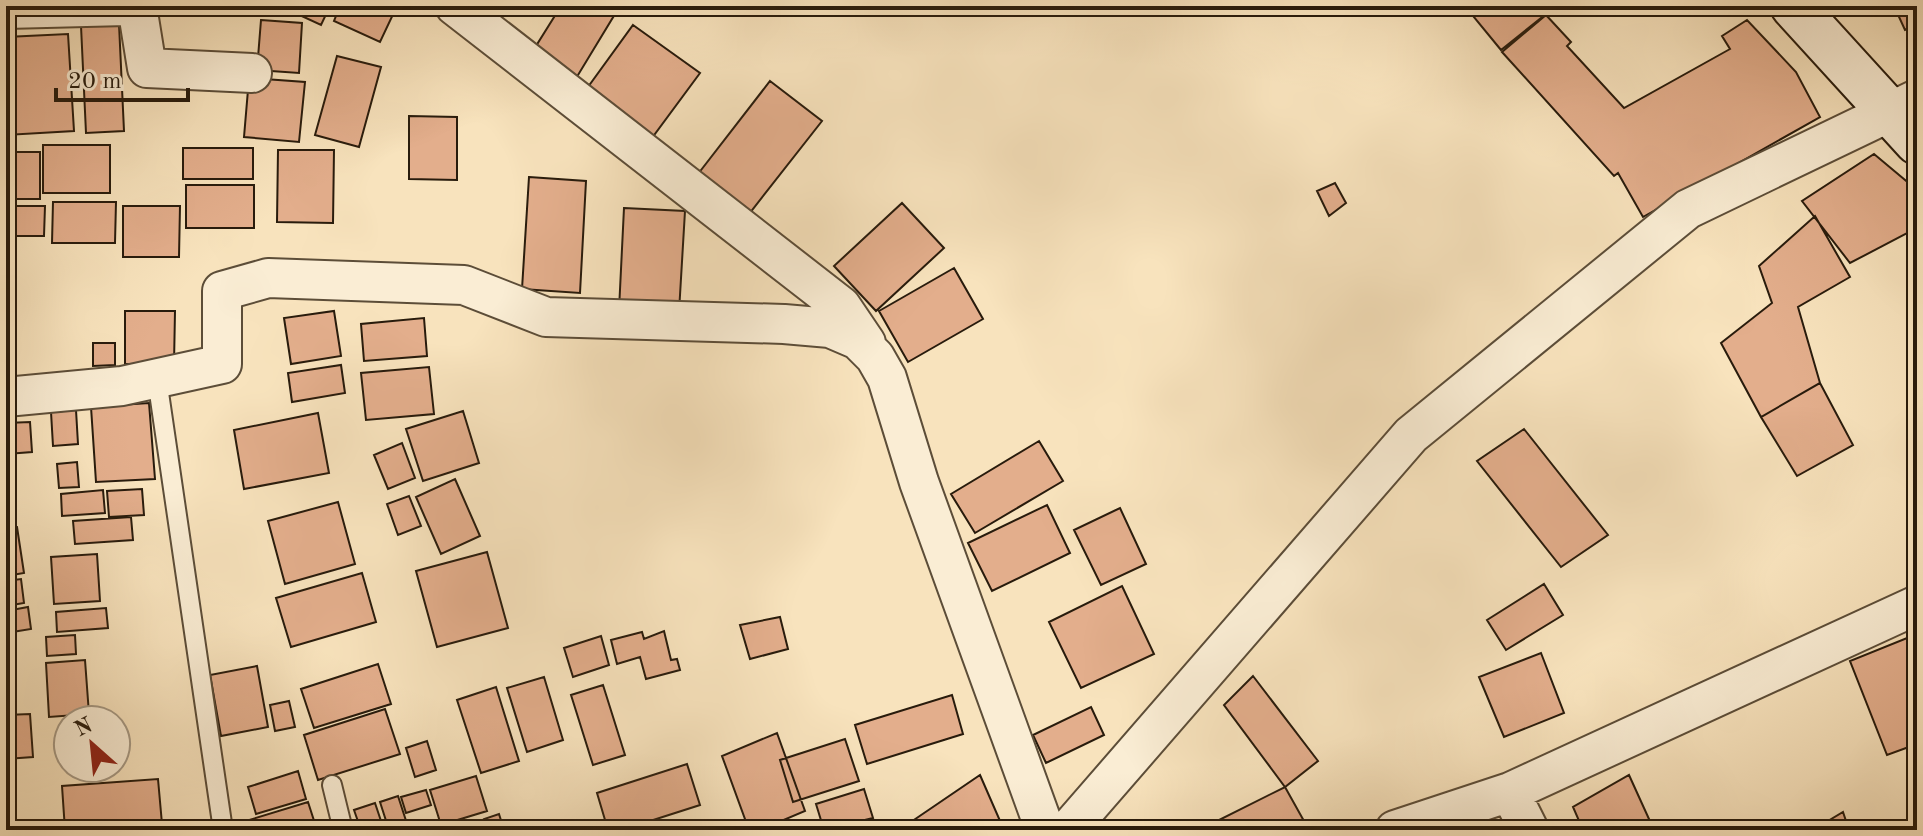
<svg xmlns="http://www.w3.org/2000/svg" width="1923" height="836" viewBox="0 0 1923 836" font-family="'Old Standard TT',serif">
	<rect width="100%" height="100%" fill="#f8e3bd"/>
	<filter id="stains"><feTurbulence type="fractalNoise" baseFrequency=".0025" numOctaves="4"/><feColorMatrix values="0 0 0 0 .2 0 0 0 0 .09 0 0 0 0 .02 0 0 0 .5 -.17"/></filter>
	<radialGradient id="worn" r=".72"><stop offset=".6" stop-color="#630" stop-opacity="0"/><stop offset="1" stop-color="#630" stop-opacity=".3"/></radialGradient>
	<path fill="#e3ae8c" stroke="#281b0c" stroke-width="2" d="M280 6H330L321 25Z
		M340 6H397L380 42 334 21Z
		M561 6H601L615 14 575 80 531 54Z
		M1485 6H1556L1501 50 1473 16Z
		M1894 6H1917V25L1905 30Z
		M1546 15 1571 42 1567 46 1624 108 1730 49 1722 36 1747 20 1796 72 1820 117 1643 217 1618 173 1614 176 1502 52Z
		M261 20 302 23 299 73 257 70Z
		M119 24 124 131 86 133 81 26Z
		M633 25 700 73 646 146 580 98Z
		M68 34 74 131 6 135V37Z
		M337 56 381 67 359 147 315 135Z
		M249 78 305 82 299 142 244 137Z
		M770 81 822 121 749 214 698 174Z
		M409 116 457 117V180L409 179Z
		M43 145H110V193H43Z
		M183 148H253V179H183Z
		M278 150H334L333 223 277 222Z
		M6 152H40V199H6Z
		M1874 154 1917 190V228L1850 263 1802 201Z
		M529 177 586 181 580 293 522 289Z
		M1335 183 1346 203 1329 216 1317 191Z
		M186 185H254V228H186Z
		M53 202H116L115 243H52Z
		M902 203 944 248 876 311 834 266Z
		M6 206H45L44 236H6Z
		M123 206H180L179 257H123Z
		M624 208 685 211 679 312 619 310Z
		M1815 216 1850 277 1798 307 1820 383 1761 417 1721 343 1772 303 1759 266Z
		M954 268 983 319 908 362 879 311Z
		M125 311H175L174 364H125Z
		M334 311 341 356 291 364 284 318Z
		M424 318 427 356 364 361 361 324Z
		M93 343H115V365L93 366Z
		M341 365 345 393 292 402 288 373Z
		M429 367 434 414 366 420 361 373Z
		M1820 383 1853 445 1797 476 1761 417Z
		M149 403 155 479 96 482 91 407Z
		M76 410 78 444 53 446 51 412Z
		M463 411 479 463 423 481 406 429Z
		M318 413 329 473 244 489 234 430Z
		M30 422 32 452 7 454 6 423Z
		M1524 429 1608 535 1561 567 1477 461Z
		M1039 441 1063 481 975 533 951 494Z
		M402 443 415 478 388 489 374 455Z
		M77 462 79 487 59 488 57 464Z
		M455 479 480 536 441 554 416 497Z
		M142 489 144 515 109 517 107 491Z
		M103 490 105 513 62 516 61 494Z
		M409 496 421 526 398 535 387 504Z
		M338 502 355 564 285 584 268 521Z
		M1047 505 1070 553 992 591 968 543Z
		M1120 508 1146 564 1101 585 1074 530Z
		M131 517 133 540 75 544 73 521Z
		M17 527 24 573 6 576V528Z
		M487 552 508 628 437 647 416 571Z
		M97 554 100 601 54 604 51 557Z
		M362 573 376 622 291 647 276 598Z
		M21 579 24 603 6 606V581Z
		M1544 584 1563 615 1506 650 1487 620Z
		M1122 586 1154 654 1081 688 1049 622Z
		M28 607 31 629 6 633V611Z
		M106 608 108 628 57 632 56 612Z
		M780 617 788 649 750 659 740 625Z
		M664 631 671 660 677 659 680 670 646 679 640 657 617 664 611 640 642 632 644 639Z
		M1917 634V744L1887 755 1850 661Z
		M75 635 76 654 47 656 46 637Z
		M601 636 609 665 573 677 564 648Z
		M1541 653 1564 713 1504 737 1479 677Z
		M85 660 89 714 49 717 46 663Z
		M378 664 391 704 314 728 301 689Z
		M257 666 268 727 221 736 210 675Z
		M1253 676 1318 761 1285 787 1224 705Z
		M544 677 563 740 527 752 507 688Z
		M603 685 625 755 593 765 571 695Z
		M496 687 519 761 481 773 457 700Z
		M952 695 963 734 867 764 855 725Z
		M289 701 295 727 275 731 270 705Z
		M1091 707 1104 735 1046 763 1033 735Z
		M385 709 400 754 318 780 304 735Z
		M30 714 33 757 6 759V715Z
		M777 733 805 811 760 830H749L722 756Z
		M845 739 859 781 793 802 780 760Z
		M427 741 436 770 415 777 406 748Z
		M687 764 700 805 622 830H608L597 793Z
		M298 771 306 799 256 814 248 787Z
		M980 775 1004 830H907L905 826Z
		M1629 775 1654 830H1583L1573 807Z
		M476 776 487 811 441 825 430 790Z
		M158 779 162 824 65 830 62 786Z
		M1285 787 1309 830H1216L1213 823Z
		M864 789 873 818 824 830 816 804Z
		M426 790 431 805 406 813 401 797Z
		M398 796 409 830H389L380 802Z
		M308 802 317 830H248L246 821Z
		M375 803 384 830H361L354 810Z
		M1843 812 1849 830H1813Z
		M499 814 504 830H488L484 819Z
		M480 821 483 830H451Z
		M1479 822 1483 830H1450Z
		M742 823 745 830H726Z"/>
	<g fill="none" stroke-linecap="round" stroke-linejoin="round">
		<g stroke="#5c4d38" stroke-width="22">
			<path id="service" d="M157 379 223 830
				M332 785 343 830"/>
		</g>
		<g stroke="#5c4d38" stroke-width="42">
			<path id="minor" d="M137 6 147 68 252 73
				M455 6 841 306 866 343
				M6 9 126 6
				M6 397 122 386 222 364V291L268 278 464 285 546 317 784 324 830 328 858 340 875 357 887 378 919 482 1045 830
				M1510 792 1529 830
				M1068 830 1411 435 1688 209 1917 99
				M1395 830 1510 792 1917 605"/>
		</g>
		<g stroke="#281b0c" stroke-width="48">
			<path id="secondary" d="M1793 6 1917 142"/>
		</g>
		<use href="#service" stroke="#faedd4" stroke-width="18"/>
		<use href="#minor" stroke="#faedd4" stroke-width="38"/>
		<use href="#secondary" stroke="#faedd4" stroke-width="44"/>
	</g>
	<rect width="1923" height="836" fill="none" stroke="#f8e3bd" stroke-width="32"/>
	<rect x="8" y="8" width="1907" height="820" fill="none" stroke="#281b0c" stroke-width="4"/>
	<rect x="16" y="16" width="1891" height="804" fill="none" stroke="#281b0c" stroke-width="2"/>
	<g transform="translate(92 744) rotate(333)"><circle r="38" fill="#faedd4" stroke="#a69984" stroke-width="2"/>
	<path d="M0-6L14 30L0 20L-14 30Z" fill="#8f2418"/>
	<text y="-12" font-size="22" font-weight="bold" text-anchor="middle" fill="#281b0c">N</text>
	</g>
	<path d="M56 88v12h132v-12" fill="none" stroke="#281b0c" stroke-width="4"/>
	<text x="68" y="88" font-size="24" fill="#281b0c" stroke="#faedd4" stroke-width="6" paint-order="stroke">20 m</text>
	<rect width="100%" height="100%" filter="url(#stains)"/>
	<rect width="100%" height="100%" fill="url(#worn)"/>
</svg>
